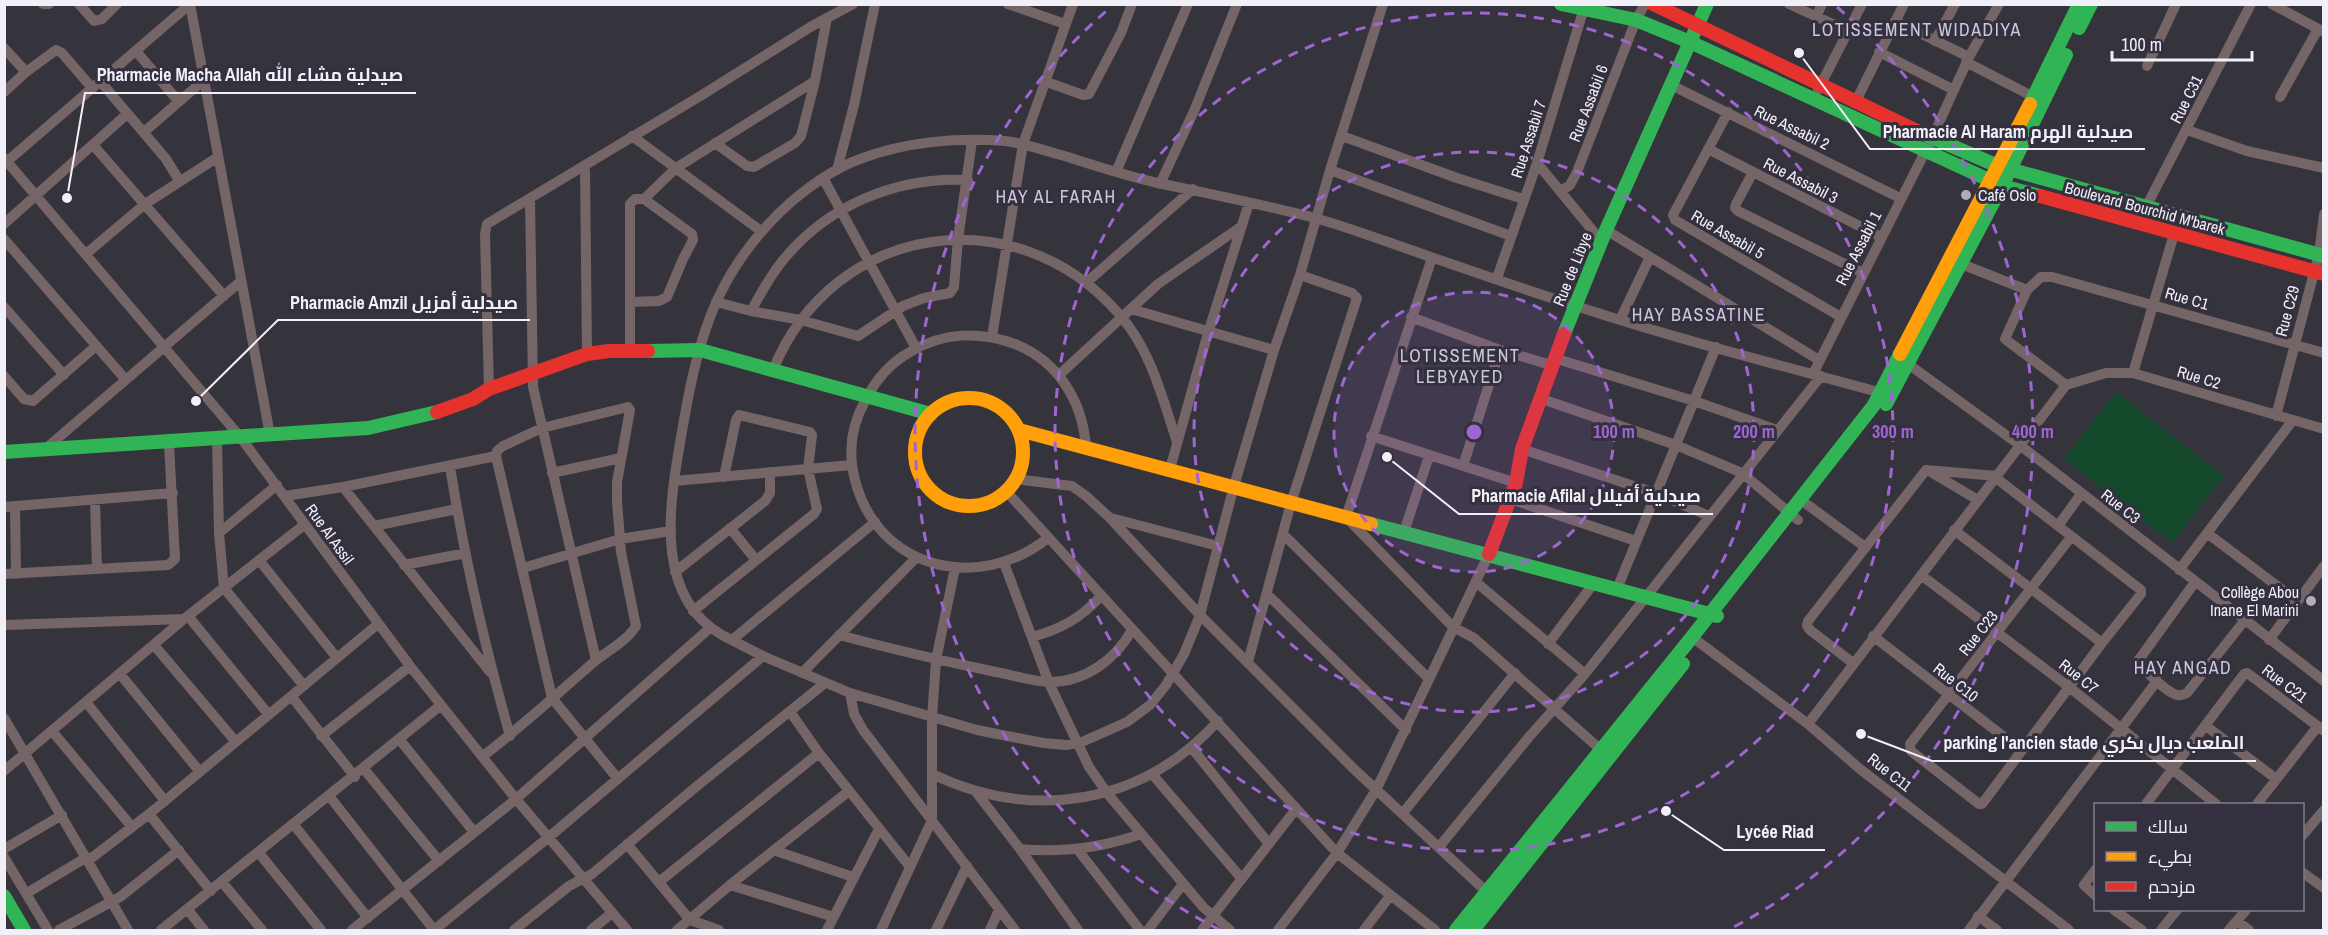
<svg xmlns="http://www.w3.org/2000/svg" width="2328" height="935" viewBox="0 0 2328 935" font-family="'Archivo Narrow',Cairo,sans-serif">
	<rect width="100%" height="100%" fill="#35343c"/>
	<path fill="#14482b" d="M2116 392 2224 476 2172 543 2064 459Z"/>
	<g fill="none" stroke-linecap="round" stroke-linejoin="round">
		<path stroke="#766567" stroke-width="10" d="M43 4H49
			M79 4 94 21 102 19 117 4
			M190 4 270 435
			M1008 4 1065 24
			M1383 4 1330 170 1300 275 1274 350 1234 486 1200 615 1184 654 1166 685 1150 705 1127 722 1082 742 1066 745 1043 743 977 730 850 693 763 656 722 635C657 598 668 513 679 449 696 348 710 274 791 202 811 185 835 168 860 159 904 142 958 137 1005 141 1024 143 1042 150 1061 155 1094 165 1128 177 1163 184 1214 195 1265 205 1315 218 1354 229 1392 244 1431 257 1480 274 1529 291 1579 307 1680 340 1783 366 1886 394
			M1789 4 1848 31
			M2272 4 2322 31
			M1816 17 1822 4
			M1895 21 1969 57
			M1935 41 1955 4
			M4 48 26 72
			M136 51 179 102
			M1879 52 1954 90
			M1966 62 2032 96
			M2147 66 2176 4
			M100 81 166 159 179 180
			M1044 81 1083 95 1089 94 1121 33 1132 4
			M1671 85 1900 198
			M1818 90 1862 4
			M4 92 26 72 56 50 62 53 92 88
			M2280 97 2318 29
			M1856 101 1904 4
			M1728 112 1673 215 1675 220 1841 317
			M2187 130 2247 151 2324 168
			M144 132 204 80
			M632 136 761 231
			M1342 136 1457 178 1523 199
			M715 143 747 166 754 167 795 143 801 136 815 81 827 18
			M94 146 224 296
			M1708 149 1881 237
			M4 158 241 438 410 666 516 799 627 930
			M1537 163 1602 242
			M4 164 190 4
			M585 166 587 354
			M837 170 854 105 875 4
			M1330 170 1511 236
			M1116 172 1188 4
			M1753 172 1736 204 1735 208 1738 211 1863 273
			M823 178 916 348
			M1160 184 1194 111 1237 4
			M1561 191 1570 185 1577 172 1636 20 1645 4
			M530 199 533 387 596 660
			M644 199 676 168 815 81
			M2146 207 2251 4
			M4 224 127 114
			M1606 230 1819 360
			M4 239 125 379
			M87 253 145 204 218 157
			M1432 258 1346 517 1453 627 1474 638 1600 749
			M1954 261 2027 290
			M1497 278 1537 163 1584 8
			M1087 282 1193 189
			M716 302 751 311 801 320 858 336 903 306 924 298 950 293 954 287 958 239 972 141
			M4 307 64 375
			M1131 309 1274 350
			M751 311C760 295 769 278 780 264 825 206 896 176 968 180
			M1411 317 1500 350 1551 365
			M1620 320 1650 257
			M992 337 1023 144 1073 4
			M630 350V204L635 199H644L692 234 693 240 683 259 667 297 659 301 631 302
			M1554 358 1694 401 1777 430
			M1904 361 2021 446 2324 681
			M773 370C833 223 1015 195 1119 314 1151 350 1162 397 1177 442
			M2133 373 2174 234
			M1813 374 1932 138 1969 57 1999 4
			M1059 375 1158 284 1242 226
			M4 376 24 399 33 401 96 346
			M2066 385 2005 339 2027 290 2041 277H2052L2324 353
			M2066 385 2106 373H2133L2324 429
			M489 389 485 234 487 224 702 95 812 26 853 4
			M1539 398 1676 445 1742 473 1798 520
			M2276 416 2319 254 2324 214
			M1371 436 1516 483
			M217 439 219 533 224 588 304 686
			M1522 449 1655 493 1709 516
			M44 450 241 281
			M450 466C464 557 485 647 510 736
			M1463 466 1500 350
			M1170 469 1208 333 1249 203
			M1926 470 1997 476
			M1929 471 1978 500
			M552 473 621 458
			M1996 478 2141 590V594L2102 643 1982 804H1979L1911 751 1910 744 2071 537
			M1015 479 1072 486 1086 496 1110 518 1200 615 1355 770 1490 895
			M674 481 852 465
			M343 487 490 672
			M1006 491 1337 853 1435 930
			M285 496 343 487 496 456
			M1510 499 1636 541
			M95 500 97 569
			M1801 500 1865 547
			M15 506 16 574
			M4 507 173 493
			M1111 518 1218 546
			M374 526 457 509
			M2058 526 2081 494
			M730 528 756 560
			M1954 530 2102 643
			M1404 532 1429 456
			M219 533 277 485
			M2207 533 2297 601
			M1283 534 1429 679
			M1048 538C979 593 878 570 855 480 848 453 851 426 865 401 875 381 890 363 910 352 943 332 980 331 1015 344 1059 362 1082 401 1086 446
			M259 560 337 658
			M1004 563 1049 683 1089 767 1107 793 1203 907 1230 930
			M404 565 466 553
			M523 568 620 539 671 531
			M2179 570 2293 420
			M675 572 765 501 770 493V472
			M4 574 168 565 175 559 169 443
			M1921 575 2069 687 2216 804
			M1476 582 1585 674
			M2195 582 2138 661C2144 670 2166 692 2177 695 2182 696 2183 695 2187 693L2245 620
			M1617 589 1716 347
			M1267 594 1406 730
			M693 611 814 514 817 509 808 469 812 435 810 432 739 415 736 420 724 477
			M188 616 269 715
			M4 625 184 619
			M839 635C891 649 943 661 996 672 1013 675 1033 682 1050 682 1085 682 1115 660 1132 630
			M1873 636 2021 750
			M1032 637C1061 629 1081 618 1101 596
			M1692 637 1808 724 1860 769 2069 930
			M732 640 875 522
			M2269 640 2324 566
			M1548 644 1594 583
			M154 645 236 742
			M1248 662 1291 503 1357 298 1352 293 1300 275
			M1853 663 1810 630 1807 626 1808 621 1926 470
			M802 673 917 557
			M120 674 200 772
			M850 693 854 714 863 730 1015 930
			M292 697 355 777
			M86 702 165 801
			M791 713 819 753 910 867
			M4 718 128 930
			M1808 724 2066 385
			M2206 726 2275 778
			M52 731 132 827
			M321 736 410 666
			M400 740 474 832
			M1191 747 1269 844
			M483 756C521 727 557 694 594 662 607 651 627 641 636 626L621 552 617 501V482L630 410 628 407 542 428 503 446 497 451 496 456 552 698 618 779
			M364 769 439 861
			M4 771 184 619 304 525
			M932 774C1033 822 1142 805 1218 721
			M1152 774 1242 879
			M976 792 1020 849 1078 930
			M330 797 434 930
			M2146 804 2244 674 2247 673 2254 678 2324 731
			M2257 804 2318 726
			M1403 813 1515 673
			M149 814 211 891
			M294 825 368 918
			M2302 836 2324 810
			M627 844 690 920 719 930
			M1439 847 1529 737 1585 674 1821 376
			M4 849 62 815
			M1020 849C1062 853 1101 848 1141 834
			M1078 850 1140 930
			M776 851 853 877
			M259 853 321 930
			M4 857 48 930
			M89 860 149 814 378 624
			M2096 869 2084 885 2096 896
			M2302 872 2324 888
			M222 882 262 930
			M659 882 819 753
			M730 885 834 917
			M27 893 87 857
			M187 909 204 930
			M2114 910 2142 930
			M1978 916 1997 930
			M2237 921 2249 930
			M59 930 120 897 179 850
			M161 930 441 705
			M352 930 516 799 710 628
			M434 930 549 837 763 656
			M514 930 569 886 592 874 697 786 825 683
			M591 930 612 913
			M677 930 730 885 849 791
			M827 930 879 829
			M881 930 932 820V718L936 660 955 568
			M936 930 967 866
			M990 930 999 910
			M1148 930 1183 884
			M1202 930 1296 809
			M1278 930 1337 853 1376 790 1489 554
			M1364 930 1390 896
			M1969 930 2157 681
			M2161 930 2177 910
			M2229 930 2246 910"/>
		<path stroke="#30b455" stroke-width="14" d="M1561 4 1636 20 1690 42 2002 186 2040 196
			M2079 28 2091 4
			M2030 104 2079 4
			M1917 131 1998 166 2324 256
			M1564 334 1606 230 1707 4
			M648 351 700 350 931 414
			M1886 404 2002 186 2066 55
			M4 452 368 428 437 412
			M1371 524 1717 616
			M4 896 24 930
			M1456 930 1692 637 1874 405 1900 354
			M1473 930 1683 664"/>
		<path stroke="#ff9f0a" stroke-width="14" d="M1900 354 2030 104
			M915 452a54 54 0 1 1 108 0a54 54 0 1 1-108 0Z
			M1019 430 1371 524"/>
		<path stroke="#e5322d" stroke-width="14" d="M1653 4 1917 131
			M2040 196 2324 274
			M437 412 473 399 489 389 587 354 609 351H648
			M1489 554 1516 483 1522 449 1564 334"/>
	</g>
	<circle cx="1474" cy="432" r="140" fill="#9e66d0" fill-opacity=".12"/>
	<g fill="none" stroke="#9e66d0" stroke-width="3" stroke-dasharray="10 8">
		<circle cx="1474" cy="432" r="140"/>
		<circle cx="1474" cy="432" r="280"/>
		<circle cx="1474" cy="432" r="419"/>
		<path d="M1220 930A559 559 0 0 1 1111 7M1837 7A559 559 0 0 1 1728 930"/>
	</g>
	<g fill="#afaeb6" stroke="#34303f" stroke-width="2">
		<circle cx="1966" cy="195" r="6"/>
		<circle cx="2311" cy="601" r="6"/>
	</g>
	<g text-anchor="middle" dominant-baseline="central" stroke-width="6" stroke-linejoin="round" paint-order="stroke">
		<g font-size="16" fill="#f1eff8" stroke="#34303f">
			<text transform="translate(2186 99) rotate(-63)">Rue C31</text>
			<text transform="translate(1588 103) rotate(-69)">Rue Assabil 6</text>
			<text transform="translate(1792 127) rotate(26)">Rue Assabil 2</text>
			<text transform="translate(1528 139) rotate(-72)">Rue Assabil 7</text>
			<text transform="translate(1801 180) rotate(27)">Rue Assabil 3</text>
			<text transform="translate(2145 208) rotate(15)">Boulevard Bourchid M'barek</text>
			<text transform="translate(1728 234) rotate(30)">Rue Assabil 5</text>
			<text transform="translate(1858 248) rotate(-63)">Rue Assabil 1</text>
			<text transform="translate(1572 269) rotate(-68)">Rue de Libye</text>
			<text transform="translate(2187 298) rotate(16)">Rue C1</text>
			<text transform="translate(2287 311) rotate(-75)">Rue C29</text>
			<text transform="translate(2199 377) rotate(17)">Rue C2</text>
			<text transform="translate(2121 506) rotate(38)">Rue C3</text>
			<text transform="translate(330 534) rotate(54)">Rue Al Assil</text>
			<text transform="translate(1978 633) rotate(-52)">Rue C23</text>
			<text transform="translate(2079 676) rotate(38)">Rue C7</text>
			<text transform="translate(1956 682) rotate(38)">Rue C10</text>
			<text transform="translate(2285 683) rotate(37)">Rue C21</text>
			<text transform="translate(1890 772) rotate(38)">Rue C11</text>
		</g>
		<g font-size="16" fill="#f1eff8" stroke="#34303f" text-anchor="start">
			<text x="1978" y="195">Café Oslo</text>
			<text x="2299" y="592" text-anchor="end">Collège Abou<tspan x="2299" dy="18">Inane El Marini</tspan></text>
		</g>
		<g font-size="18" letter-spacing="1.5" fill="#ccc8db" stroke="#34303f">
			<text x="1917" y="29">LOTISSEMENT WIDADIYA</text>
			<text x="1056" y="196">HAY AL FARAH</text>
			<text x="1699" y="314">HAY BASSATINE</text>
			<text x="1460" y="355">LOTISSEMENT<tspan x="1460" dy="21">LEBYAYED</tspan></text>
			<text x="2183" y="667">HAY ANGAD</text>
		</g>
	</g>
	<circle cx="1474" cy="432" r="9" fill="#9e66d0" stroke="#34303f" stroke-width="3"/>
	<g font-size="18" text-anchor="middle" font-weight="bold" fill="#9e66d0" stroke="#34303f" stroke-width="6" stroke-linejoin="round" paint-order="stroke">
		<text x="1614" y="438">100 m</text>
		<text x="1754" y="438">200 m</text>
		<text x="1893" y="438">300 m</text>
		<text x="2033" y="438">400 m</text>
	</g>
	<path fill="none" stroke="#f1eff8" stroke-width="2" d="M67 198L85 93H416M1799 53L1870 149H2145M196 401L278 320H530M1387 457L1459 514H1713M1861 734L1932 761H2256M1666 811L1724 850H1825"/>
	<g fill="#f1eff8" stroke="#34303f" stroke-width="2">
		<circle cx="67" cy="198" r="6"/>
		<circle cx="1799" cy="53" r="6"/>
		<circle cx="196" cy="401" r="6"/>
		<circle cx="1387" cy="457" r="6"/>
		<circle cx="1861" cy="734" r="6"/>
		<circle cx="1666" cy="811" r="6"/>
	</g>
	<g font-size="18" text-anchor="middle" font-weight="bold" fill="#f1eff8" stroke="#34303f" stroke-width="6" stroke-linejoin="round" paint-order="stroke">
		<text x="250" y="81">Pharmacie Macha Allah صيدلية مشاء الله</text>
		<text x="2008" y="138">Pharmacie Al Haram صيدلية الهرم</text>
		<text x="404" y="309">Pharmacie Amzil صيدلية أمزيل</text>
		<text x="1586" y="502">Pharmacie Afilal صيدلية أفيلال</text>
		<text x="2094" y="749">parking l'ancien stade الملعب ديال بكري</text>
		<text x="1775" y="838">Lycée Riad</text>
	</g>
	<rect width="2328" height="935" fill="none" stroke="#f1eff8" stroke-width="12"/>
	<rect x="2094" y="803" width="210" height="108" fill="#34303f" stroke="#807c89" stroke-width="1.5"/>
	<rect x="2106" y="822" width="30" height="9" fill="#30b455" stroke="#807c89" stroke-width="1.5"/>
	<text x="2148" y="833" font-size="18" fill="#f1eff8">سالك</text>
	<rect x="2106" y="852" width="30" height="9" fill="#ff9f0a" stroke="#807c89" stroke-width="1.5"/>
	<text x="2148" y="863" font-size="18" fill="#f1eff8">بطيء</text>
	<rect x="2106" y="882" width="30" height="9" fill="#e5322d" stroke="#807c89" stroke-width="1.5"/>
	<text x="2148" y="893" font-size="18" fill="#f1eff8">مزدحم</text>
	<path d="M2112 51v9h140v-9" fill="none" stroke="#f1eff8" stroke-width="3"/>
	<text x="2121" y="51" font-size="18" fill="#f1eff8" stroke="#34303f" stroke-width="4.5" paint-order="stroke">100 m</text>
</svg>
